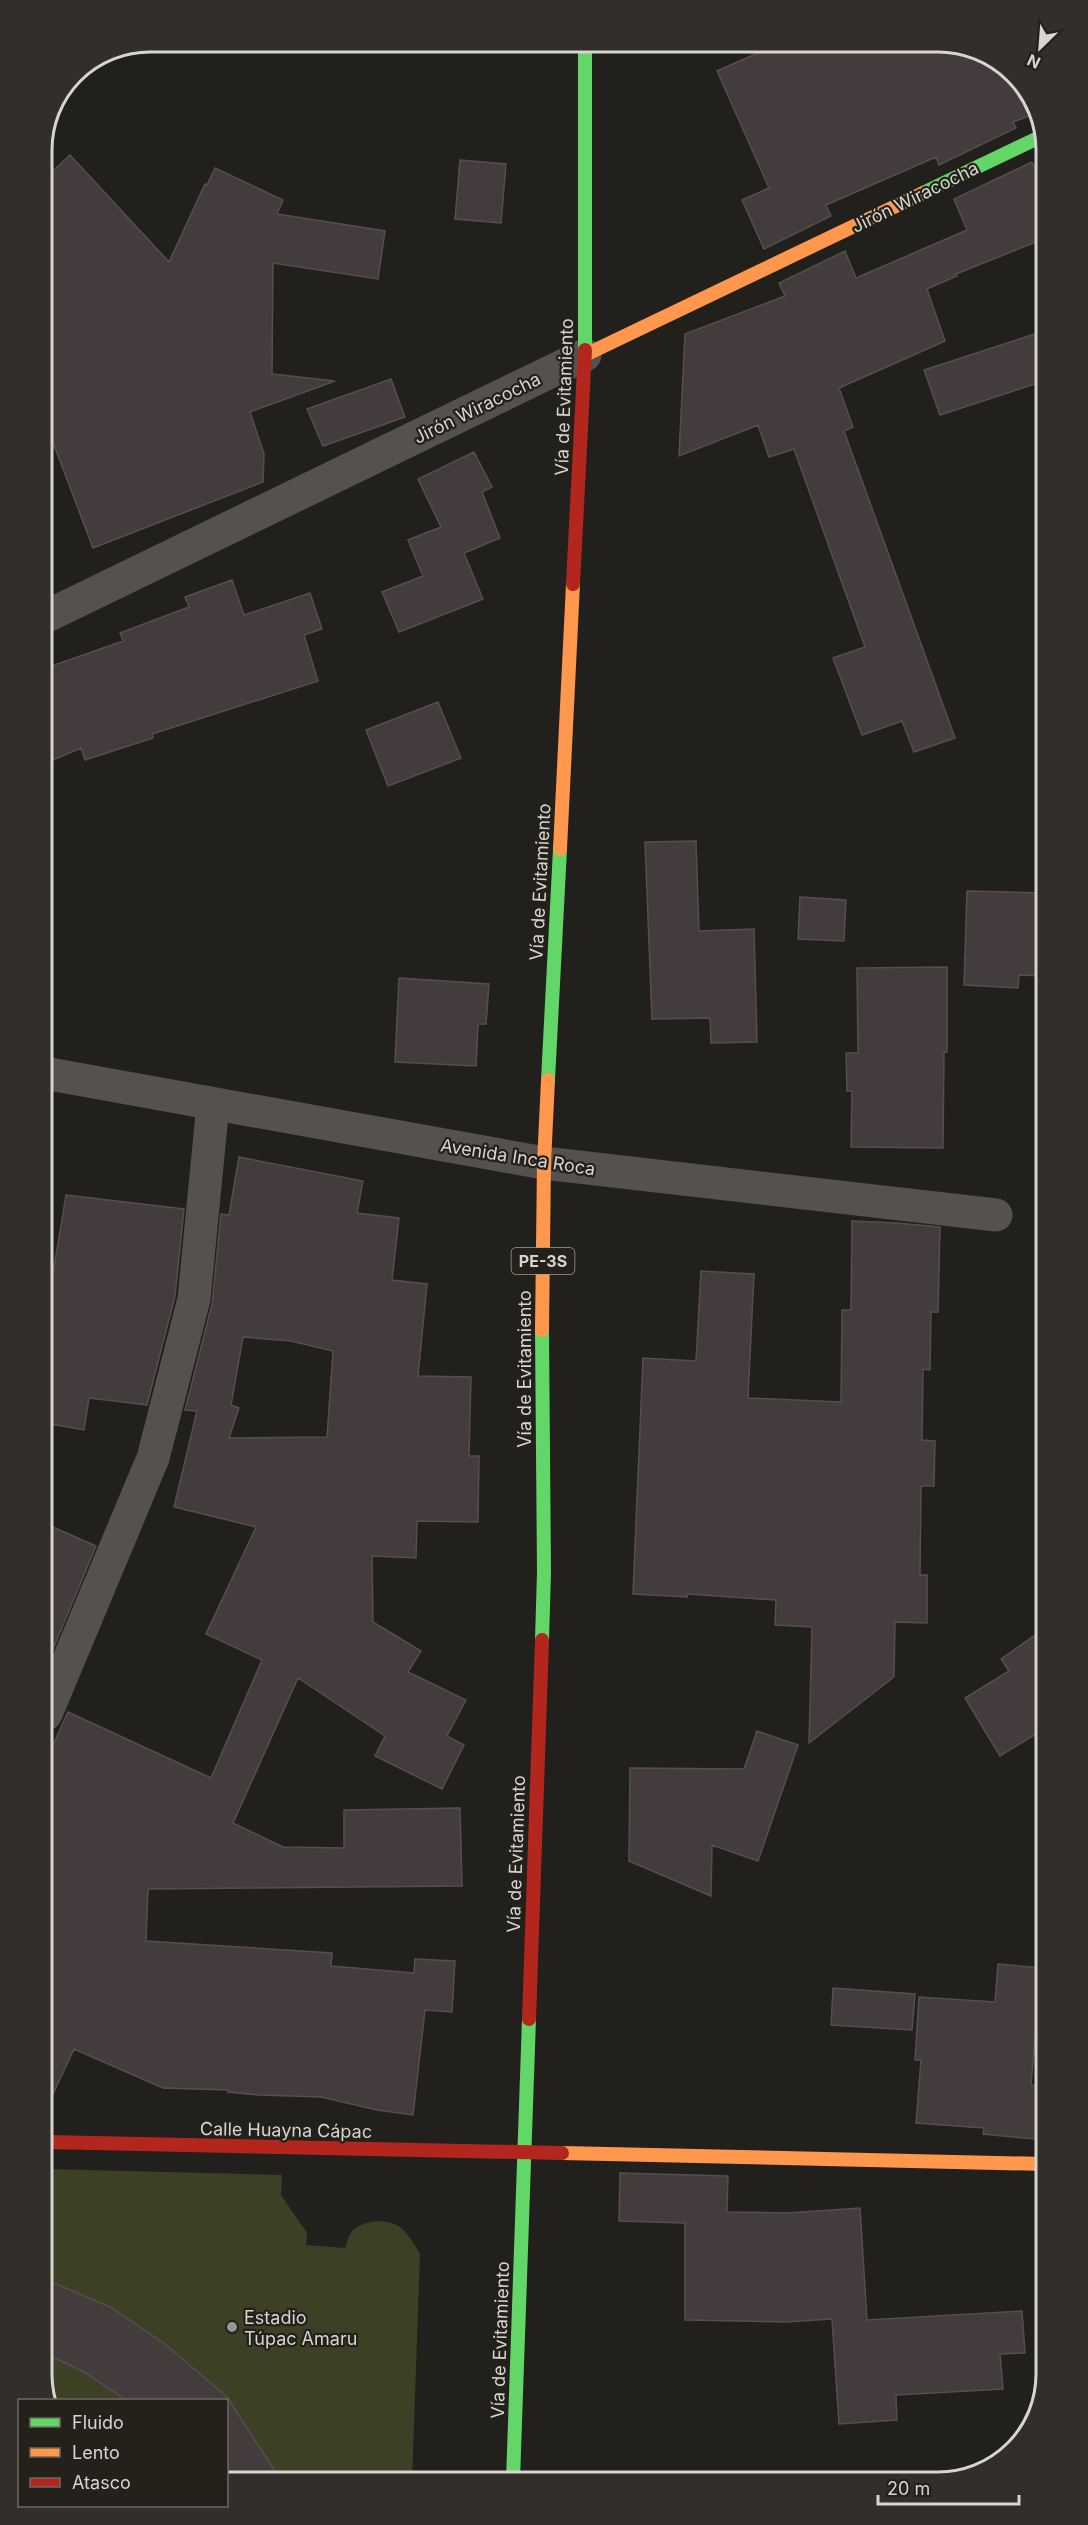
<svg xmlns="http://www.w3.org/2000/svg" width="1088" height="2525" viewBox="0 0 1088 2525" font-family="Inter,sans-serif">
	<rect width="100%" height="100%" fill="#22201d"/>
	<path fill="#3d4024" d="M47 2169 282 2175 281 2195 307 2233 306 2245 345 2248C347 2242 349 2234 353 2230 364 2220 388 2218 400 2227 409 2234 414 2244 420 2254L412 2481 227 2482 226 2400H48Z"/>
	<path fill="#443b3c" stroke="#52504f" stroke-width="1.5" fill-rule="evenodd" d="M783 42H945L1004 65 1016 81 1031 115 1013 122 1016 128 939 165 936 157 826 205 831 216 764 249 742 200 769 188 717 71Z
		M70 155 169 262 205 184 207 185 215 168 283 200 277 214 385 231 378 279 273 263 272 374 335 381 250 412 264 454 263 482 93 548 43 416 42 181Z
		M460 160 506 164 501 223 455 219Z
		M1032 162 1040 179 1041 240 956 274 957 276 927 289 945 341 839 388 853 427 844 431 955 738 914 752 902 721 862 735 833 658 865 647 794 449 769 457 758 425 679 456 685 334 785 296 779 283 845 251 856 278 967 230 954 199Z
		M1041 332V382L940 415 924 370Z
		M391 379 405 417 323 446 307 409Z
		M474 452 492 487 482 492 500 538 464 553 483 599 399 632 382 592 423 576 408 540 441 527 418 479Z
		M232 580 244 615 310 593 322 629 304 635 318 681 152 734 153 738 85 760 81 748 44 764 43 669 123 641 120 633 189 607 185 597Z
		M438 702 461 758 388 786 366 730Z
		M696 841 699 931 754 929 757 1042 711 1043 710 1018 652 1019 645 842Z
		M967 891 1042 893V976L1019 975 1018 988 964 985Z
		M800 897 846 900 844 941 798 939Z
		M947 967V1052H944L943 1148 851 1147 852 1091H847L846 1053H858L857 968Z
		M399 978 489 984 486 1024H478L476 1066 395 1062Z
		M239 1157 363 1181 357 1213 399 1218 392 1280 427 1284 418 1376 471 1377 469 1456H479L478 1522 417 1521 416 1558 372 1556 373 1622 421 1651 408 1672 466 1700 447 1736 464 1745 442 1789 375 1756 385 1736 298 1678 233 1823 283 1847 344 1848V1810L460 1808 462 1886 148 1889 146 1941 332 1953 331 1966 414 1973 415 1959 455 1961 452 2012 425 2010 413 2115 377 2110 321 2097 260 2095 228 2092V2090L163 2088 74 2049 47 2107 46 1760 68 1712 211 1778 262 1660 206 1634 256 1527 174 1507 197 1411 185 1410 212 1304 221 1214 229 1215ZM243 1337 291 1341 333 1351 327 1437 229 1438 239 1408 231 1405Z
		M66 1195 184 1209 175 1296 147 1405 89 1398 84 1430 45 1423V1322Z
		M852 1221 897 1223 940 1227 938 1312H931L930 1370 923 1369 922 1440 935 1441 934 1486H921L920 1575H927V1623L895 1622 894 1677 809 1743 812 1627 775 1625 776 1600 687 1594V1597L633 1594 643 1358 696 1361 701 1271 754 1274 748 1398 841 1402 842 1310H851Z
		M46 1524 96 1546 46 1666Z
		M1044 1629V1729L1000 1756 965 1698 1009 1671 1001 1659Z
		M757 1731 798 1745 758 1861 712 1845 711 1896 629 1861 630 1768 744 1769Z
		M998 1964 1041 1968 1031 2085 1045 2086V2140L983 2134 984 2128 916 2123 921 2060H915L919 1997 995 2002Z
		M833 1988 915 1994 912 2030 831 2025Z
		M620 2173 728 2176 727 2212 787 2213 860 2208 867 2320 1022 2311 1025 2353 1000 2354 1003 2389 896 2395 897 2420 839 2424 832 2319 785 2322 685 2320V2223L619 2221Z
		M47 2280 110 2307 165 2344 227 2397 282 2482H227V2400H126L84 2372 48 2355Z"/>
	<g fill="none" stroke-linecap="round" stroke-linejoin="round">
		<path stroke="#55514d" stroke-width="33" d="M43 618 585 355
			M44 1073 544 1163 996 1215
			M46 1714 153 1458 194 1299 213 1104"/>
		<path stroke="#63d668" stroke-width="14" d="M585 42V350
			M923 193 1040 137
			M548 1080 560 849
			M542 1330 544 1572 542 1640
			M513 2480 529 2019"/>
		<path stroke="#ff974d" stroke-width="14" d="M585 355 923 193
			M560 849 573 584
			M542 1330 544 1163 548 1080
			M562 2153 1045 2164"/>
		<path stroke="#b3261e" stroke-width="14" d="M573 584 585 350
			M529 2019 542 1640
			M47 2142 562 2153"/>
	</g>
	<circle fill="#989692" stroke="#24211b" stroke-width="2" cx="232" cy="2327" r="6"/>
	<g text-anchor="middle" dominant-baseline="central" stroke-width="4.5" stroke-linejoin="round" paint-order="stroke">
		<rect fill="#24211b" stroke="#a19f9a" stroke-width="1.5" x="511.5" y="1248" width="63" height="26" rx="4.5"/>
		<g font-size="16" font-weight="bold" fill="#d7d5d1">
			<text x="543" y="1261">PE-3S</text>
		</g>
		<g font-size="18" fill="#d7d5d1" stroke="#24211b">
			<text transform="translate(915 197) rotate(-26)">Jirón Wiracocha</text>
			<text transform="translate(564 397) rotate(-88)">Vía de Evitamiento</text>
			<text transform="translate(477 408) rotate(-26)">Jirón Wiracocha</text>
			<text transform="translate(540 882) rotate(-87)">Vía de Evitamiento</text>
			<text transform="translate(518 1157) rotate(9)">Avenida Inca Roca</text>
			<text transform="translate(524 1369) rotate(-90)">Vía de Evitamiento</text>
			<text transform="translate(516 1854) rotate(-88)">Vía de Evitamiento</text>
			<text transform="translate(286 2130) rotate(1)">Calle Huayna Cápac</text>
			<text transform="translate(500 2340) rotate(-88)">Vía de Evitamiento</text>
		</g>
		<g font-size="18" fill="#d7d5d1" stroke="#24211b" text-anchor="start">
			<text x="244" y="2317">Estadio<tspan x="244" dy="21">Túpac Amaru</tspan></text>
		</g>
	</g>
	<path d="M0 0H1088V2525H0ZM150 52H938A98 98 0 0 1 1036 150V2374A98 98 0 0 1 938 2472H150A98 98 0 0 1 52 2374V150A98 98 0 0 1 150 52Z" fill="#322f2a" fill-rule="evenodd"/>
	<path fill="none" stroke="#d7d5d1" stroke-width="3" d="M150 52H938A98 98 0 0 1 1036 150V2374A98 98 0 0 1 938 2472H150A98 98 0 0 1 52 2374V150A98 98 0 0 1 150 52Z"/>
	<rect x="18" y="2399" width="210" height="108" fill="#24211b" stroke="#6c6964" stroke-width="1.5"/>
	<rect x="30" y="2418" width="30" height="9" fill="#63d668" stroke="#6c6964" stroke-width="1.5"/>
	<text x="72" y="2429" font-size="18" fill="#d7d5d1">Fluido</text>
	<rect x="30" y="2448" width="30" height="9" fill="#ff974d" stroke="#6c6964" stroke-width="1.5"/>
	<text x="72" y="2459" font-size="18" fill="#d7d5d1">Lento</text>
	<rect x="30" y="2478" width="30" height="9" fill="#b3261e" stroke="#6c6964" stroke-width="1.5"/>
	<text x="72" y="2489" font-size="18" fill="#d7d5d1">Atasco</text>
	<g transform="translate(1040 48) rotate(205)" stroke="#24211b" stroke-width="4.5" paint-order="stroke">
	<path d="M0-4.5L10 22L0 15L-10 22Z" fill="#d7d5d1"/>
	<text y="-9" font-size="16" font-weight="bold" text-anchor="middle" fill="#d7d5d1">N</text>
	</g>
	<path d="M878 2495v9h141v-9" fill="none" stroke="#d7d5d1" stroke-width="3"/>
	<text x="887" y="2495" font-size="18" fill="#d7d5d1" stroke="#24211b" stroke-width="4.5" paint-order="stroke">20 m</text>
</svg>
